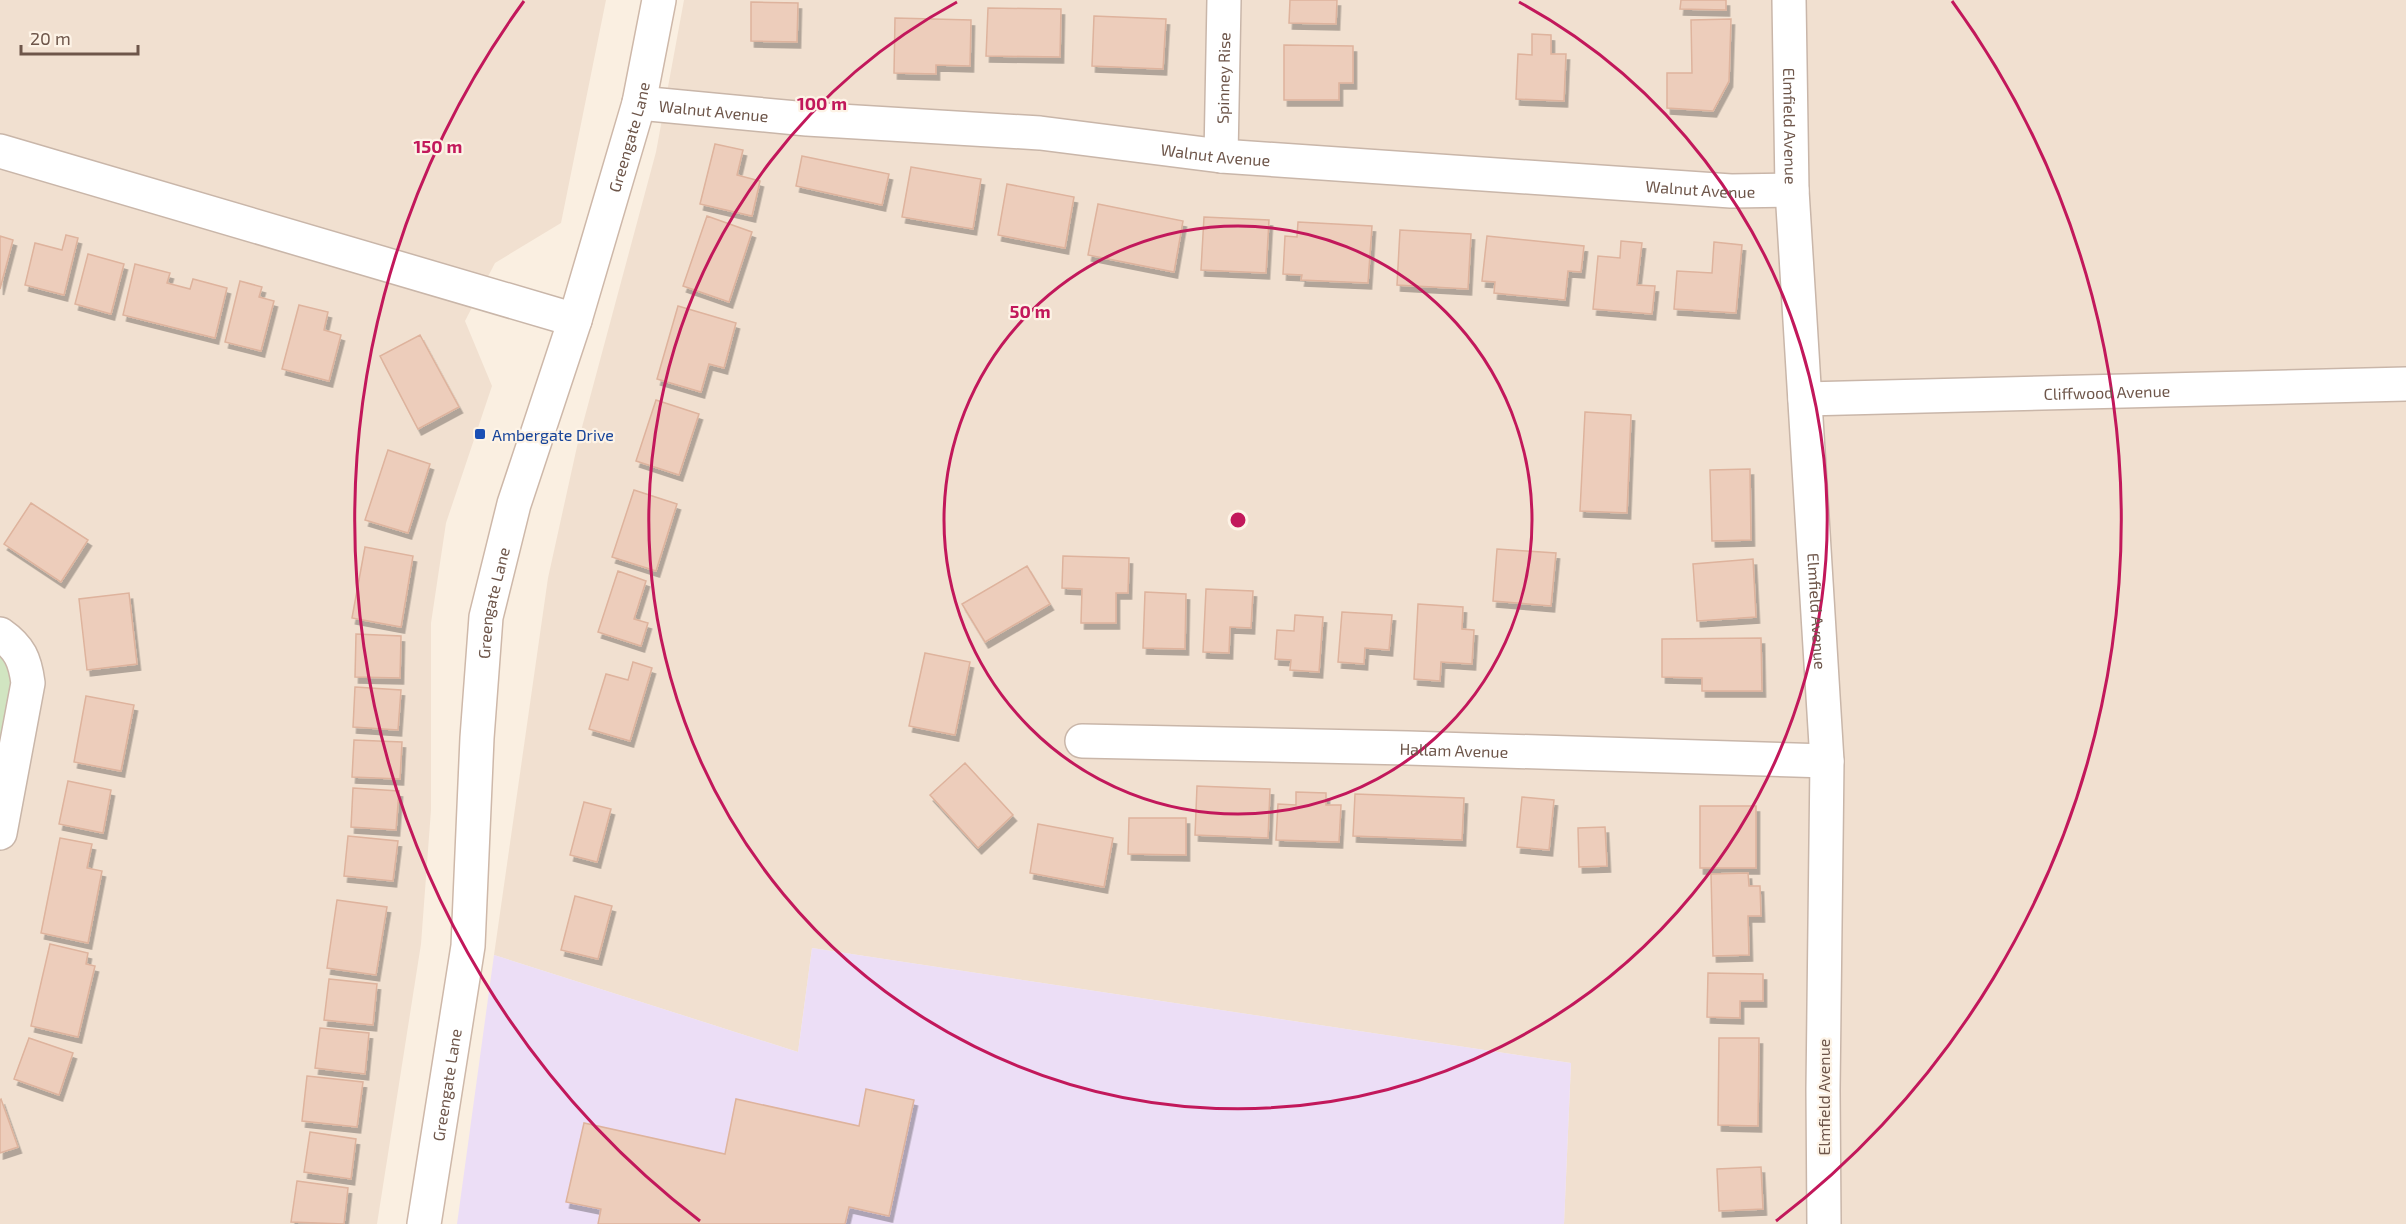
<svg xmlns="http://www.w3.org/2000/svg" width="2406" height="1224" viewBox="0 0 2406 1224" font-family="'Exo 2',sans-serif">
	<defs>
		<filter id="shadow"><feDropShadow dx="3.5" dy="6" stdDeviation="0" flood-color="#0004"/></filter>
	</defs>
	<rect width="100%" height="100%" fill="#faefe1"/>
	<path fill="#f1e0d0" d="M0 0H606L561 223 495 263 465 321 492 386 446 523 431 623V810L421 944 377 1224H0Z
		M684 0H2406V1224H1564L1571 1063 812 948 798 1052 494 955 548 578 578 442 656 152Z"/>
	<path fill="#ecdef6" d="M812 948 1571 1063 1564 1224H457L494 955 798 1052Z"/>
	<path fill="#d1e5c1" d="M0 634 18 649 0 833Z"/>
	<path fill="#edcdbb" stroke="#deb39d" stroke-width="1.5" filter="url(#shadow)" d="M1290 0H1337L1336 24 1289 23Z
		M1681 0H1726V10L1680 9Z
		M751 2 798 3 797 42 751 41Z
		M988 8 1061 9 1060 57 986 56Z
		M1094 16 1166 19 1163 69 1092 66Z
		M895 18 971 20 970 66 936 65V74L894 73Z
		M1731 19 1729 81 1713 111 1667 108V73H1692L1691 20Z
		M1532 34 1551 35V54H1566L1564 101 1516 99 1518 54 1532 55Z
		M1284 45 1353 46V83H1339V100H1284Z
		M715 144 743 150 737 175 760 181 752 216 700 204Z
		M802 156 889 174 882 205 796 186Z
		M911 167 981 179 973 229 902 217Z
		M1007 184 1074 197 1065 248 998 235Z
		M1098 204 1183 221 1174 272 1088 255Z
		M707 216 752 232 729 302 683 286Z
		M1204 217 1269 220 1266 273 1201 270Z
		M1298 222 1372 226 1368 283 1301 280 1302 275 1283 274 1285 236 1297 237Z
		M1400 230 1471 234 1468 289 1397 285Z
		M66 235 78 238 64 295 25 285 35 243 62 250Z
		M0 236 13 240 0 289Z
		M1487 236 1584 246 1581 272 1568 271 1565 300 1494 293 1495 282 1482 281Z
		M1621 241 1642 243 1637 285 1655 286 1652 314 1593 309 1598 256 1620 258Z
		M1714 242 1742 245 1736 313 1674 309 1677 271 1712 273Z
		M88 254 124 264 111 314 75 304Z
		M135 264 170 273 167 283 190 289 193 279 227 288 215 338 123 315Z
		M240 281 262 287 259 297 274 301 261 351 225 342Z
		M299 305 328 312 324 330 341 335 329 381 282 369Z
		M678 306 736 323 724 368 709 364 701 392 657 379Z
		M420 335 459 407 418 429 380 356Z
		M656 400 699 414 679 475 636 461Z
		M1585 412 1631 415 1627 513 1580 511Z
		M388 450 430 464 408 533 365 520Z
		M1750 469 1751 540 1712 541 1710 470Z
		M634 490 677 504 656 571 612 557Z
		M31 503 88 540 61 582 4 544Z
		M365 547 413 556 401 627 352 618Z
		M1497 549 1556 553 1551 606 1493 601Z
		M1063 556 1129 558 1128 593H1116V623H1081L1082 589 1062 588Z
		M1753 559 1756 617 1697 621 1693 564Z
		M1027 566 1050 604 985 642 962 604Z
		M618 571 646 581 634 619 648 623 641 646 598 632Z
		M1206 589 1253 591 1251 628 1230 627 1229 653 1203 652Z
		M1145 592 1186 594 1185 649 1143 648Z
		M129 593 137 664 87 670 79 599Z
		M1418 604 1463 607 1462 629 1474 630 1472 664 1441 662 1440 681 1414 679Z
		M1342 612 1392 615 1389 650 1365 648 1364 664 1338 662Z
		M1295 615 1323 617 1319 672 1290 670 1291 660 1275 659 1277 630 1294 631Z
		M356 634 401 636 400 678 355 677Z
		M1761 638 1762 691H1702V678L1662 677V639Z
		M925 653 970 662 955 735 909 726Z
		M633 662 652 668 630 741 589 729 606 674 628 680Z
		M355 687 401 690 398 730 353 727Z
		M86 696 134 705 121 771 74 762Z
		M354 740 402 742 400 779 352 777Z
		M965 763 1013 815 978 848 930 795Z
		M68 781 111 790 103 833 59 824Z
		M1197 786 1270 789 1268 838 1195 835Z
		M353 788 399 791 396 830 351 827Z
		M1296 792 1326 793V805H1341L1339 842 1276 840 1278 804 1296 805Z
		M1355 794 1464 798 1462 840 1353 836Z
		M1522 797 1554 800 1549 850 1517 847Z
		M584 802 611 809 597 862 570 855Z
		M1700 806H1756V868H1700Z
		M1129 818H1186V855L1128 854Z
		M1038 824 1113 838 1104 887 1030 873Z
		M1605 827 1607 866 1579 867 1578 828Z
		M348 836 398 841 393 881 344 876Z
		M60 838 92 844 87 868 102 871 88 943 41 933Z
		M1748 873 1749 886H1760L1761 916H1748L1749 955 1713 956 1711 874Z
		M575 896 612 906 598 959 561 950Z
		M337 900 387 907 376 975 327 968Z
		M50 944 88 953 86 964 95 966 78 1037 31 1026Z
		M1708 973 1763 974V1001H1740V1018L1707 1017Z
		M329 979 377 984 373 1025 324 1020Z
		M320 1028 369 1033 365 1074 315 1068Z
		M29 1038 73 1053 59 1095 14 1079Z
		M1719 1038H1759L1758 1126 1718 1125Z
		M307 1076 363 1082 357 1127 302 1121Z
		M866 1089 914 1100 889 1216 849 1207 845 1224H598L601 1209 566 1202 584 1123 725 1154 736 1099 859 1126Z
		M1 1099 18 1147 0 1153V1100Z
		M310 1132 356 1139 351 1179 304 1172Z
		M1761 1167 1763 1209 1719 1211 1717 1169Z
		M297 1181 348 1188 344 1224 291 1222Z"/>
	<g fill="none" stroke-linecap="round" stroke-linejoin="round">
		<g stroke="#c9b6a9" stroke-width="36">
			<g id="street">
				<path id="s1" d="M1789 0 1792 190 1827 761 1823 1090 1824 1224"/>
				<path id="s2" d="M639 103 807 119 1040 133 1221 156 1731 191 1792 190"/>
				<path d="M0 151 575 320"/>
				<path id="s3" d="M1221 156 1224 0"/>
				<path id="s4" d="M1805 399 2406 384"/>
				<path d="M0 634C20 648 25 660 28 683L0 833"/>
				<path id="s5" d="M1082 741 1408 748 1827 761"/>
			</g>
		</g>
		<g stroke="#ceb8a9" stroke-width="36">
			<g id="secondary">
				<path id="s6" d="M424 1224 468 946 477 738 486 617 514 504 575 320 639 103 659 0"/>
			</g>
		</g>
		<use href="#street" stroke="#fff" stroke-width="33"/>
		<use href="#secondary" stroke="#fff" stroke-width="33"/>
	</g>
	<g fill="none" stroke="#c2185b" stroke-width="3">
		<circle cx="1238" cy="520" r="294"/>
		<path d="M1519 2A589 589 0 1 1 957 2"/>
		<path d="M700 1221A883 883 0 0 1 524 1M1952 1A883 883 0 0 1 1776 1221"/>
	</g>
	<rect fill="#1a4fb4" stroke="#fdf3e6" stroke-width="2" x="474" y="428" width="12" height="12" rx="3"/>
	<g text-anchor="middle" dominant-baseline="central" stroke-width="4.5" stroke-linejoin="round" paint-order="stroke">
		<g font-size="16" fill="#6e564a" stroke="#fdf3e6">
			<text stroke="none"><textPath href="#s3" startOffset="78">Spinney Rise</textPath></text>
			<text stroke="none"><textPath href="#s2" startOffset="75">Walnut Avenue</textPath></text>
			<text stroke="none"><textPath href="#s1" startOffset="126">Elmfield Avenue</textPath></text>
			<text stroke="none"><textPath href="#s6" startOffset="1112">Greengate Lane</textPath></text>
			<text stroke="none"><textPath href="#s2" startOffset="579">Walnut Avenue</textPath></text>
			<text stroke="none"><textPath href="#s2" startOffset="1065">Walnut Avenue</textPath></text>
			<text stroke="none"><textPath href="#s4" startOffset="302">Cliffwood Avenue</textPath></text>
			<text stroke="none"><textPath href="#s6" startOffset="626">Greengate Lane</textPath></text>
			<text stroke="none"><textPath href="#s1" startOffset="612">Elmfield Avenue</textPath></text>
			<text stroke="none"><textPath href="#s5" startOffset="372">Hallam Avenue</textPath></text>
			<text stroke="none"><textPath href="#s6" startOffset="141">Greengate Lane</textPath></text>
			<text transform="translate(1823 1097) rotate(-90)">Elmfield Avenue</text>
		</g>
		<g font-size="16" fill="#164399" stroke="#fdf3e6" text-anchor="start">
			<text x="492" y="434">Ambergate Drive</text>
		</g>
	</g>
	<circle cx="1238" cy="520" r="9" fill="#c2185b" stroke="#fdf3e6" stroke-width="3"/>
	<g font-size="18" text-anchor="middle" font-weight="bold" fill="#c2185b" stroke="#fdf3e6" stroke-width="4.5" stroke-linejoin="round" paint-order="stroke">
		<text x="822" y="110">100 m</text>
		<text x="438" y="153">150 m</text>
		<text x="1030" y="318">50 m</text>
	</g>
	<path d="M21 45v9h117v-9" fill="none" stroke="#6e564a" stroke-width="3"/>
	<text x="30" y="45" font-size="18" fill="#6e564a" stroke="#fdf3e6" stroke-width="4.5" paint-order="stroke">20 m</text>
</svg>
